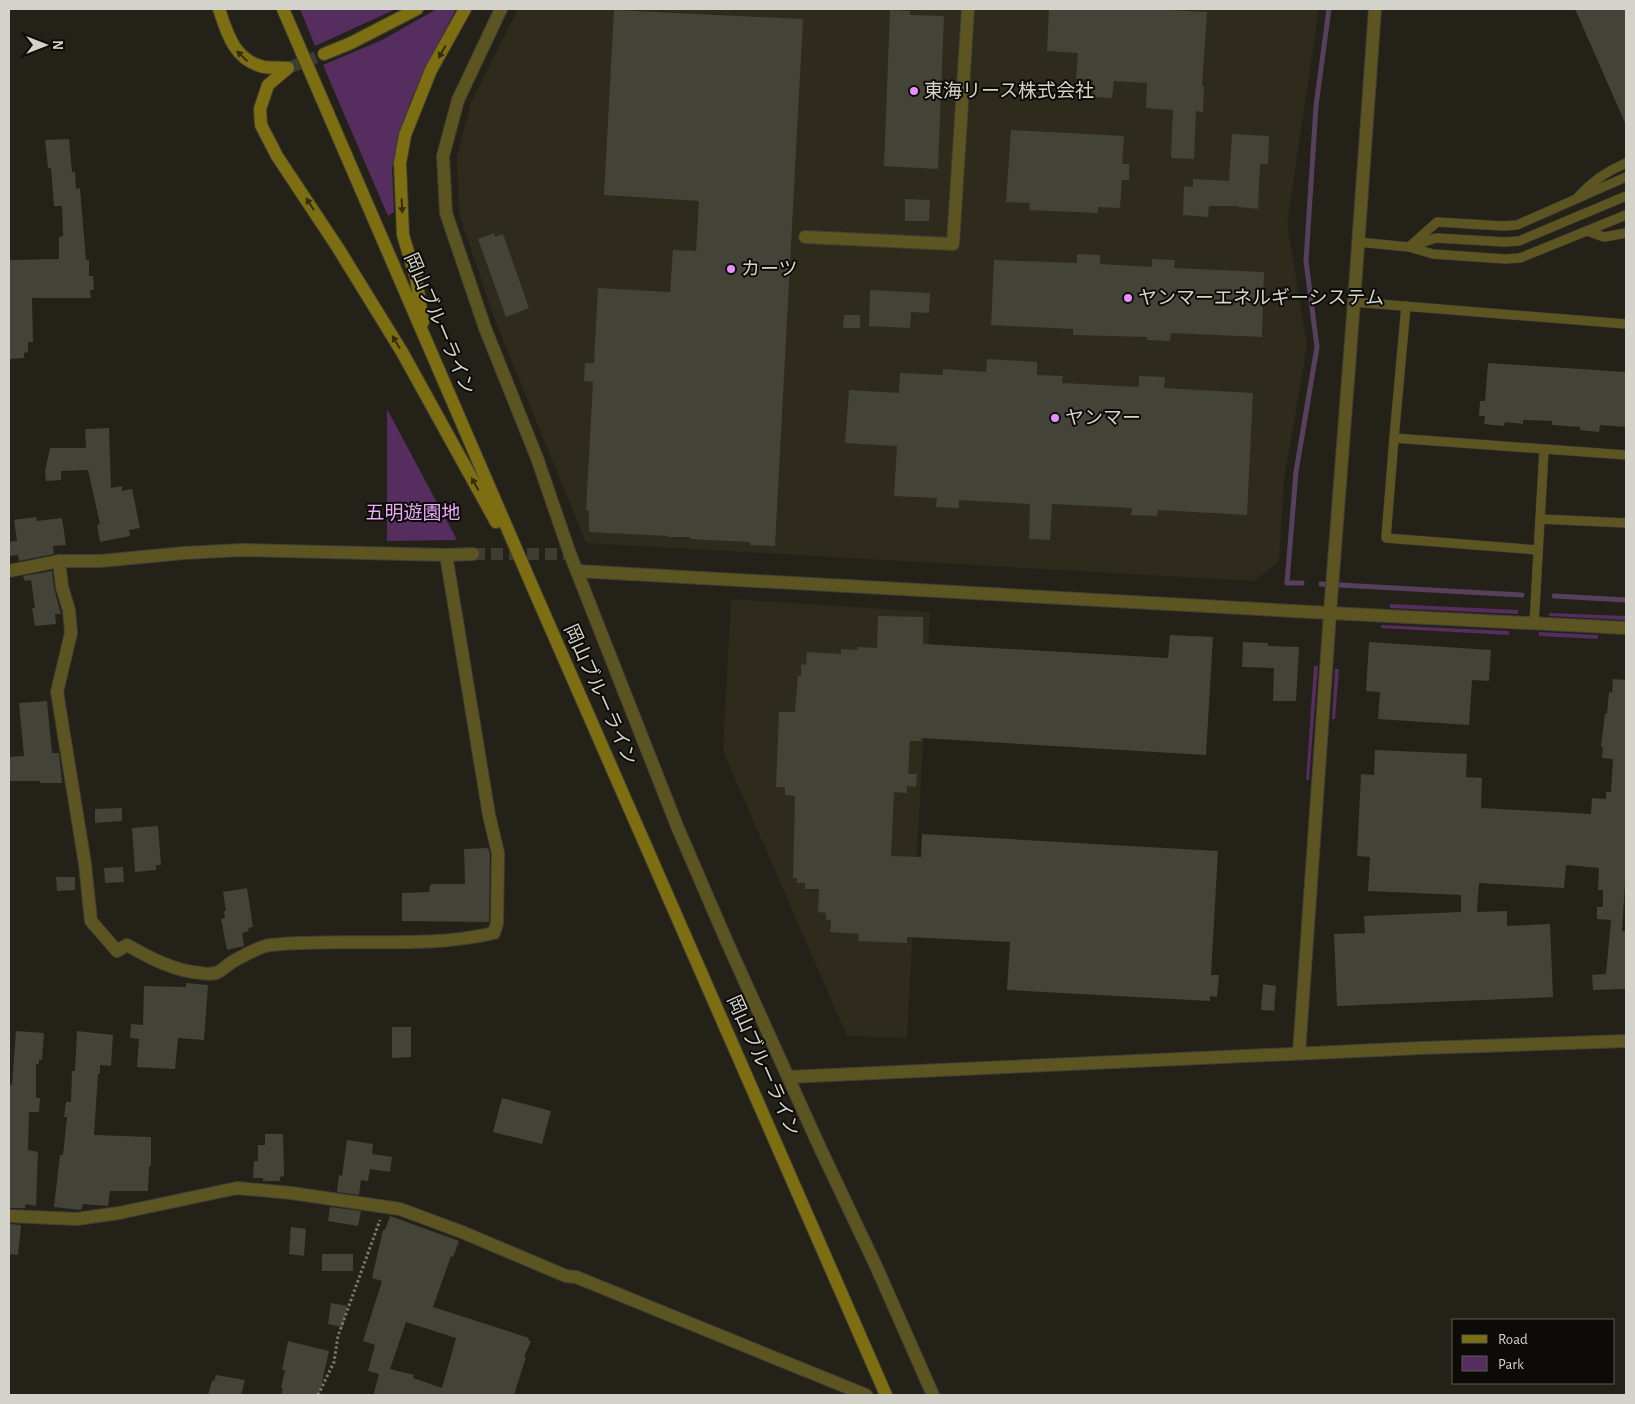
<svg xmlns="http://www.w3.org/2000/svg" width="1635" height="1404" viewBox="0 0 1635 1404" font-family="'Alegreya Sans','Noto Sans JP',sans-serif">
	<rect width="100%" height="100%" fill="#242218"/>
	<path fill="#2e2b1c" d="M518 9H1319L1287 224 1307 345 1284 480 1279 561 1255 581 586 543 495 320 459 213 457 157 471 103Z
		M731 599 930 612 907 1038 847 1036 723 751Z"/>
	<path fill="#562d5f" d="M300 9H396L315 46Z
		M437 9H456L426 66 410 103 398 135 392 169 394 212 388 216 323 65 382 40Z
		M387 409 457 540 387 541Z
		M1390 604 1518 610V614L1390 608Z
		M1549 613 1626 616V620L1549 616Z
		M1381 625 1509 631V635L1381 628Z
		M1539 632 1598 635V639L1539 636Z
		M1314 666H1318L1309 780H1306Z
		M1335 669H1339L1335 719H1332Z"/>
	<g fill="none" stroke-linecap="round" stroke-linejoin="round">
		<path stroke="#583f5c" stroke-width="5" d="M1302 583H1287L1296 472 1317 347 1306 261 1316 106 1329 9
			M1321 584 1522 595
			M1554 596 1626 600"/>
	</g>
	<path fill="#444338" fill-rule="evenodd" d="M1049 9H1146L1207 12 1202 86H1204L1203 112 1196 111 1194 159 1171 158 1173 110 1146 108 1147 83 1114 81 1112 98 1093 97V80L1076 79 1078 53 1047 51Z
		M1575 9H1626V125Z
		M614 10 803 19 775 546 750 545V542L690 539V537H668V536L589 532V511L586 510 593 382 584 381 585 363H594L598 288 670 292 673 250 696 251 699 201 604 195Z
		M890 10 910 11V15L944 16 938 169 884 166Z
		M1011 130 1124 136 1122 164H1129V180H1122L1120 208 1098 207V213L1029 210 1030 203 1006 202Z
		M1232 134 1269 136 1268 164H1260L1258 209 1238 207V206H1209L1208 217 1183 215 1184 186 1193 187V179L1229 181Z
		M69 139 72 172H75L76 189 80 188 86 260H89V276H93L94 290H90L91 298H32L33 342H28V352L24 353V358L9 359V260L59 259V237L63 236 62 206H54L51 168H48L45 140Z
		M905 199 930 200 929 221H905Z
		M494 233 495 237 503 234 529 308 506 317 478 239Z
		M1077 254 1100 255V264L1152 267V259L1175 260 1174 268 1264 272 1262 337 1171 333 1170 341 1147 340V337L1073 335V329L991 325 994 260 1077 263Z
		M870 290 930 293 929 313 911 312 910 328 869 326Z
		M844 315H860V328H843Z
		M987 359 1037 362V375L1063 376 1062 383 1139 387V376L1165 377 1164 388 1253 393 1247 515 1158 510 1157 516 1131 515 1132 508 1052 504 1050 540 1029 539 1030 504 959 500V508L936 507 937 498 894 496 897 446 845 443 849 390 899 393 900 373 943 375V369L986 372Z
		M1488 363 1626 372V427L1600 425 1599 432 1580 430V427L1552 425V421L1523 420V424L1505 422 1504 426 1484 424 1485 416H1479L1480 401H1485Z
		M109 428 111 488 122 486V491L132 489 140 528 129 530 130 536 100 542 97 525 100 524 88 470 61 471V480L46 481 45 471 50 448H86L85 429Z
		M36 517 37 521 62 518 66 545 53 546 54 554 19 561 18 555 9 556V542L17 541 14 520Z
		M52 571 54 588 61 614H55L56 624 35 626 32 608H35L31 580 25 581 23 576Z
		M878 616 923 617V644L1168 658 1170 635 1213 637 1206 755 921 738V741H910L908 774H917L916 787 907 786V793L894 792 891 856 921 857 922 834 1218 851 1211 975H1219L1217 997 1210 996V1001L1007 990 1010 942 907 937V943L858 941 859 934 830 932 831 920H826V913L818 912 819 889H805V883H797V878H793L795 796 785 795V787H776L779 712H795L798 676H801V664L806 665 807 652 841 654V649L857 650 858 647 877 648Z
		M1243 642 1268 643V646L1299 647 1296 701H1273L1274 668 1242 667Z
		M1369 642 1491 650 1489 681 1472 680 1469 725 1378 719 1380 692 1366 691Z
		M1613 679 1626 680V869L1622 931H1625V935H1626V966L1625 965 1626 989 1593 990 1592 975 1606 974 1611 920 1597 919V907H1603V890H1598L1599 868 1566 865 1564 888 1479 883 1477 912 1507 911V926L1550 924 1553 997 1337 1006 1334 934 1365 933 1364 916 1461 912V895L1368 891 1370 857 1357 856 1361 774 1374 775 1375 750 1467 754 1466 777 1482 778 1481 808 1591 814 1592 798 1606 799V792H1611L1613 759 1602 758 1603 747H1601L1605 713 1607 714 1609 692 1612 693Z
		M47 701 52 753H59L62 783H40V781H9V757L24 756 19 703Z
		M122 808V821L95 823V809Z
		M158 826 161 865H156V870L135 872 132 828Z
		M488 848 490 854 489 922 402 921V893L429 892 430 885 432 884H465L464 849Z
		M123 867 124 882 105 883 104 868Z
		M56 877H75V890L57 891Z
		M247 888 253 927 248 928 249 931 242 933 244 946 227 950 221 919 225 918 224 911H226L223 892Z
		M186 983 208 985 204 1040 178 1038 175 1069 137 1067 139 1039 130 1038 131 1024 143 1025 144 986 186 987Z
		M1263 984 1276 986 1274 1011 1261 1010Z
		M392 1027H411V1057L392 1058Z
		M16 1031 44 1033 42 1060 39 1059V1064H36V1098H40L39 1112H29L28 1150 38 1152 36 1206 26 1204 25 1208H9V1085H12Z
		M77 1031 113 1035 111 1066 100 1065V1074H98L94 1135 151 1137V1166H149L148 1191H110L108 1206 83 1204 81 1210 54 1207 60 1155H63L67 1117H64L66 1102H71L72 1071H75Z
		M502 1098 551 1111 542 1144 493 1132Z
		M265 1134H283L284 1176 280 1177V1181H263V1178H253L254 1161H258V1145H265Z
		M347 1140 373 1144 372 1154 392 1157 390 1172 370 1169 368 1181 361 1180 359 1195 337 1192 339 1175 342 1176Z
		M330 1207 361 1211 358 1226 328 1221Z
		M390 1216 459 1241 453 1257 451 1256 433 1307 529 1338 528 1340 531 1341 524 1357H526L514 1395H375L374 1393 379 1374 368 1371 375 1345 363 1341 382 1281 372 1278 383 1230H385ZM406 1322 456 1338 442 1388 413 1378 414 1375 390 1369Z
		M9 1224 21 1225 18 1255 9 1254Z
		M291 1227 306 1229 304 1256 289 1254Z
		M322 1254H353V1271H322Z
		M331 1303 347 1306 343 1327 328 1324Z
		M288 1341 329 1351 319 1395H281L283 1389 281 1388 285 1370H282Z
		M216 1375 245 1380 241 1395H208L212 1381H214Z"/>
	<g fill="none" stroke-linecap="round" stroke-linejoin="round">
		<path stroke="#3e3c33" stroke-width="12" stroke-dasharray="12 6" stroke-linecap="butt" d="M473 554H570"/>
		<path stroke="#3e3c33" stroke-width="12" stroke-dasharray="12 6" stroke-linecap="butt" d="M288 68 324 54"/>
		<g stroke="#403e35" stroke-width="10">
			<path id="service" d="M1578 197C1592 181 1607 171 1626 163
				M1587 231 1604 237 1626 233
				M1358 242 1409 247 1433 254 1505 259 1520 258 1626 215
				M1414 245 1436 238 1505 242 1519 241 1626 196
				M1409 247 1437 222 1503 226 1517 225 1626 177
				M1354 302 1626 324
				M1394 438 1406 306
				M1540 519 1626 523
				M1538 550 1386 538 1394 438 1626 455
				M1534 624 1544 450"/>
		</g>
		<g stroke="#403e35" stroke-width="14">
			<path id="minor" d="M501 9 458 100 443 156 446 213 485 328 537 458 570 554 677 826 727 942 821 1150 876 1266 933 1395
				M805 237 953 244 968 9
				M59 561 62 587 69 610 71 633 57 692 85 864 91 921 117 951 127 945C150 958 174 971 201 973 205 974 213 974 216 973 222 971 227 965 232 962 241 957 260 946 270 945 344 937 421 950 494 933L497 923 498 853 489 815 446 555
				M9 571 59 561H100L184 553 242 550 446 555 473 554
				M577 571 1330 613 1299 1053
				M788 1077 1421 1048 1626 1041
				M9 1216 77 1219 119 1213 237 1188 291 1193 400 1209 462 1232 566 1276 576 1277 866 1395"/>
		</g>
		<g stroke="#403e35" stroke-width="14">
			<path id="tertiary" d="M1375 9 1354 302 1330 613 1626 628"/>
		</g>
		<g stroke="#403e35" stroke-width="14">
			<path id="secondary" d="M219 9C227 34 235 61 264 67 271 68 280 67 288 68
				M283 9 533 588 886 1395
				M324 54 351 43 417 9
				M288 68 268 85 260 109 261 125 277 156 338 248 402 352 496 522
				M423 322 416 278 403 235 400 163 405 135 431 70 465 9"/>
		</g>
		<path stroke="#78766e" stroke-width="3" stroke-dasharray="2.5 2.5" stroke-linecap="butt" d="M318 1395 334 1362 338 1336 380 1220"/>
		<use href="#service" stroke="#5c5421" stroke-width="9"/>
		<use href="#minor" stroke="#5c5421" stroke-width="12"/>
		<use href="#tertiary" stroke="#5c5421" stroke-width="12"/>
		<use href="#secondary" stroke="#7d6f11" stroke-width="12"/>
	</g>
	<defs><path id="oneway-solid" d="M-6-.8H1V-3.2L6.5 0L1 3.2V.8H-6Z" transform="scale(1.25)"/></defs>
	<g fill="#342e0a">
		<use href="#oneway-solid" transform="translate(442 52) rotate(119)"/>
		<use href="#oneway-solid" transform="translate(242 56) rotate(-136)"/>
		<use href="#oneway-solid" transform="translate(310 204) rotate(-123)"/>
		<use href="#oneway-solid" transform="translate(402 206) rotate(87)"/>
		<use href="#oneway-solid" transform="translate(396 342) rotate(-121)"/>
		<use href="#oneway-solid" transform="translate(475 484) rotate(-119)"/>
	</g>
	<g fill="#e98efe" stroke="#0c0b07" stroke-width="2">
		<circle cx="914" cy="91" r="5"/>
		<circle cx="731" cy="269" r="5"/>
		<circle cx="1128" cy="298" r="5"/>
		<circle cx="1055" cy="418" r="5"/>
	</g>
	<g text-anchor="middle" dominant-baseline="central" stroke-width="4" stroke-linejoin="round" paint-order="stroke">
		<g font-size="19" fill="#d3d2cb" stroke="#0c0b07" text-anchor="start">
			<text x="924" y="91">東海リース株式会社</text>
			<text x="741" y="269">カーツ</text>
			<text x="1138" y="298">ヤンマーエネルギーシステム</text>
			<text x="1065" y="418">ヤンマー</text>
		</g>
		<g font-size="19" fill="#d3d2cb" stroke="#0c0b07">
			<text transform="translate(439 324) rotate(67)">岡山ブルーライン</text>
			<text transform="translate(600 695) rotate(66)">岡山ブルーライン</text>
			<text transform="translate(763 1066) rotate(66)">岡山ブルーライン</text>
		</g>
		<g font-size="19" fill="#eaabf9" stroke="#0c0b07">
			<text x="413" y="513">五明遊園地</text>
		</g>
	</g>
	<rect width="1635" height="1404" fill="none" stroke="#d3d2cb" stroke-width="20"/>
	<rect x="1452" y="1319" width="162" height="65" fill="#0c0b07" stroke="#5c5b55"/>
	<rect x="1462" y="1335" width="25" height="8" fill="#7d6f11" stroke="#5c5b55"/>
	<text x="1498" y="1344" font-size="15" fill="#d3d2cb">Road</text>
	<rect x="1462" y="1356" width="25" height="15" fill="#562d5f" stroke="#5c5b55"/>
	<text x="1498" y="1369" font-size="15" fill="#d3d2cb">Park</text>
	<g transform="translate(45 45) rotate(90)" stroke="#0c0b07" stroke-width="4" paint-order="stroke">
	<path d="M0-4L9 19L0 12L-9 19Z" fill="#d3d2cb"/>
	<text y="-8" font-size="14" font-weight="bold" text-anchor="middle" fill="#d3d2cb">N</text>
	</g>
</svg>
